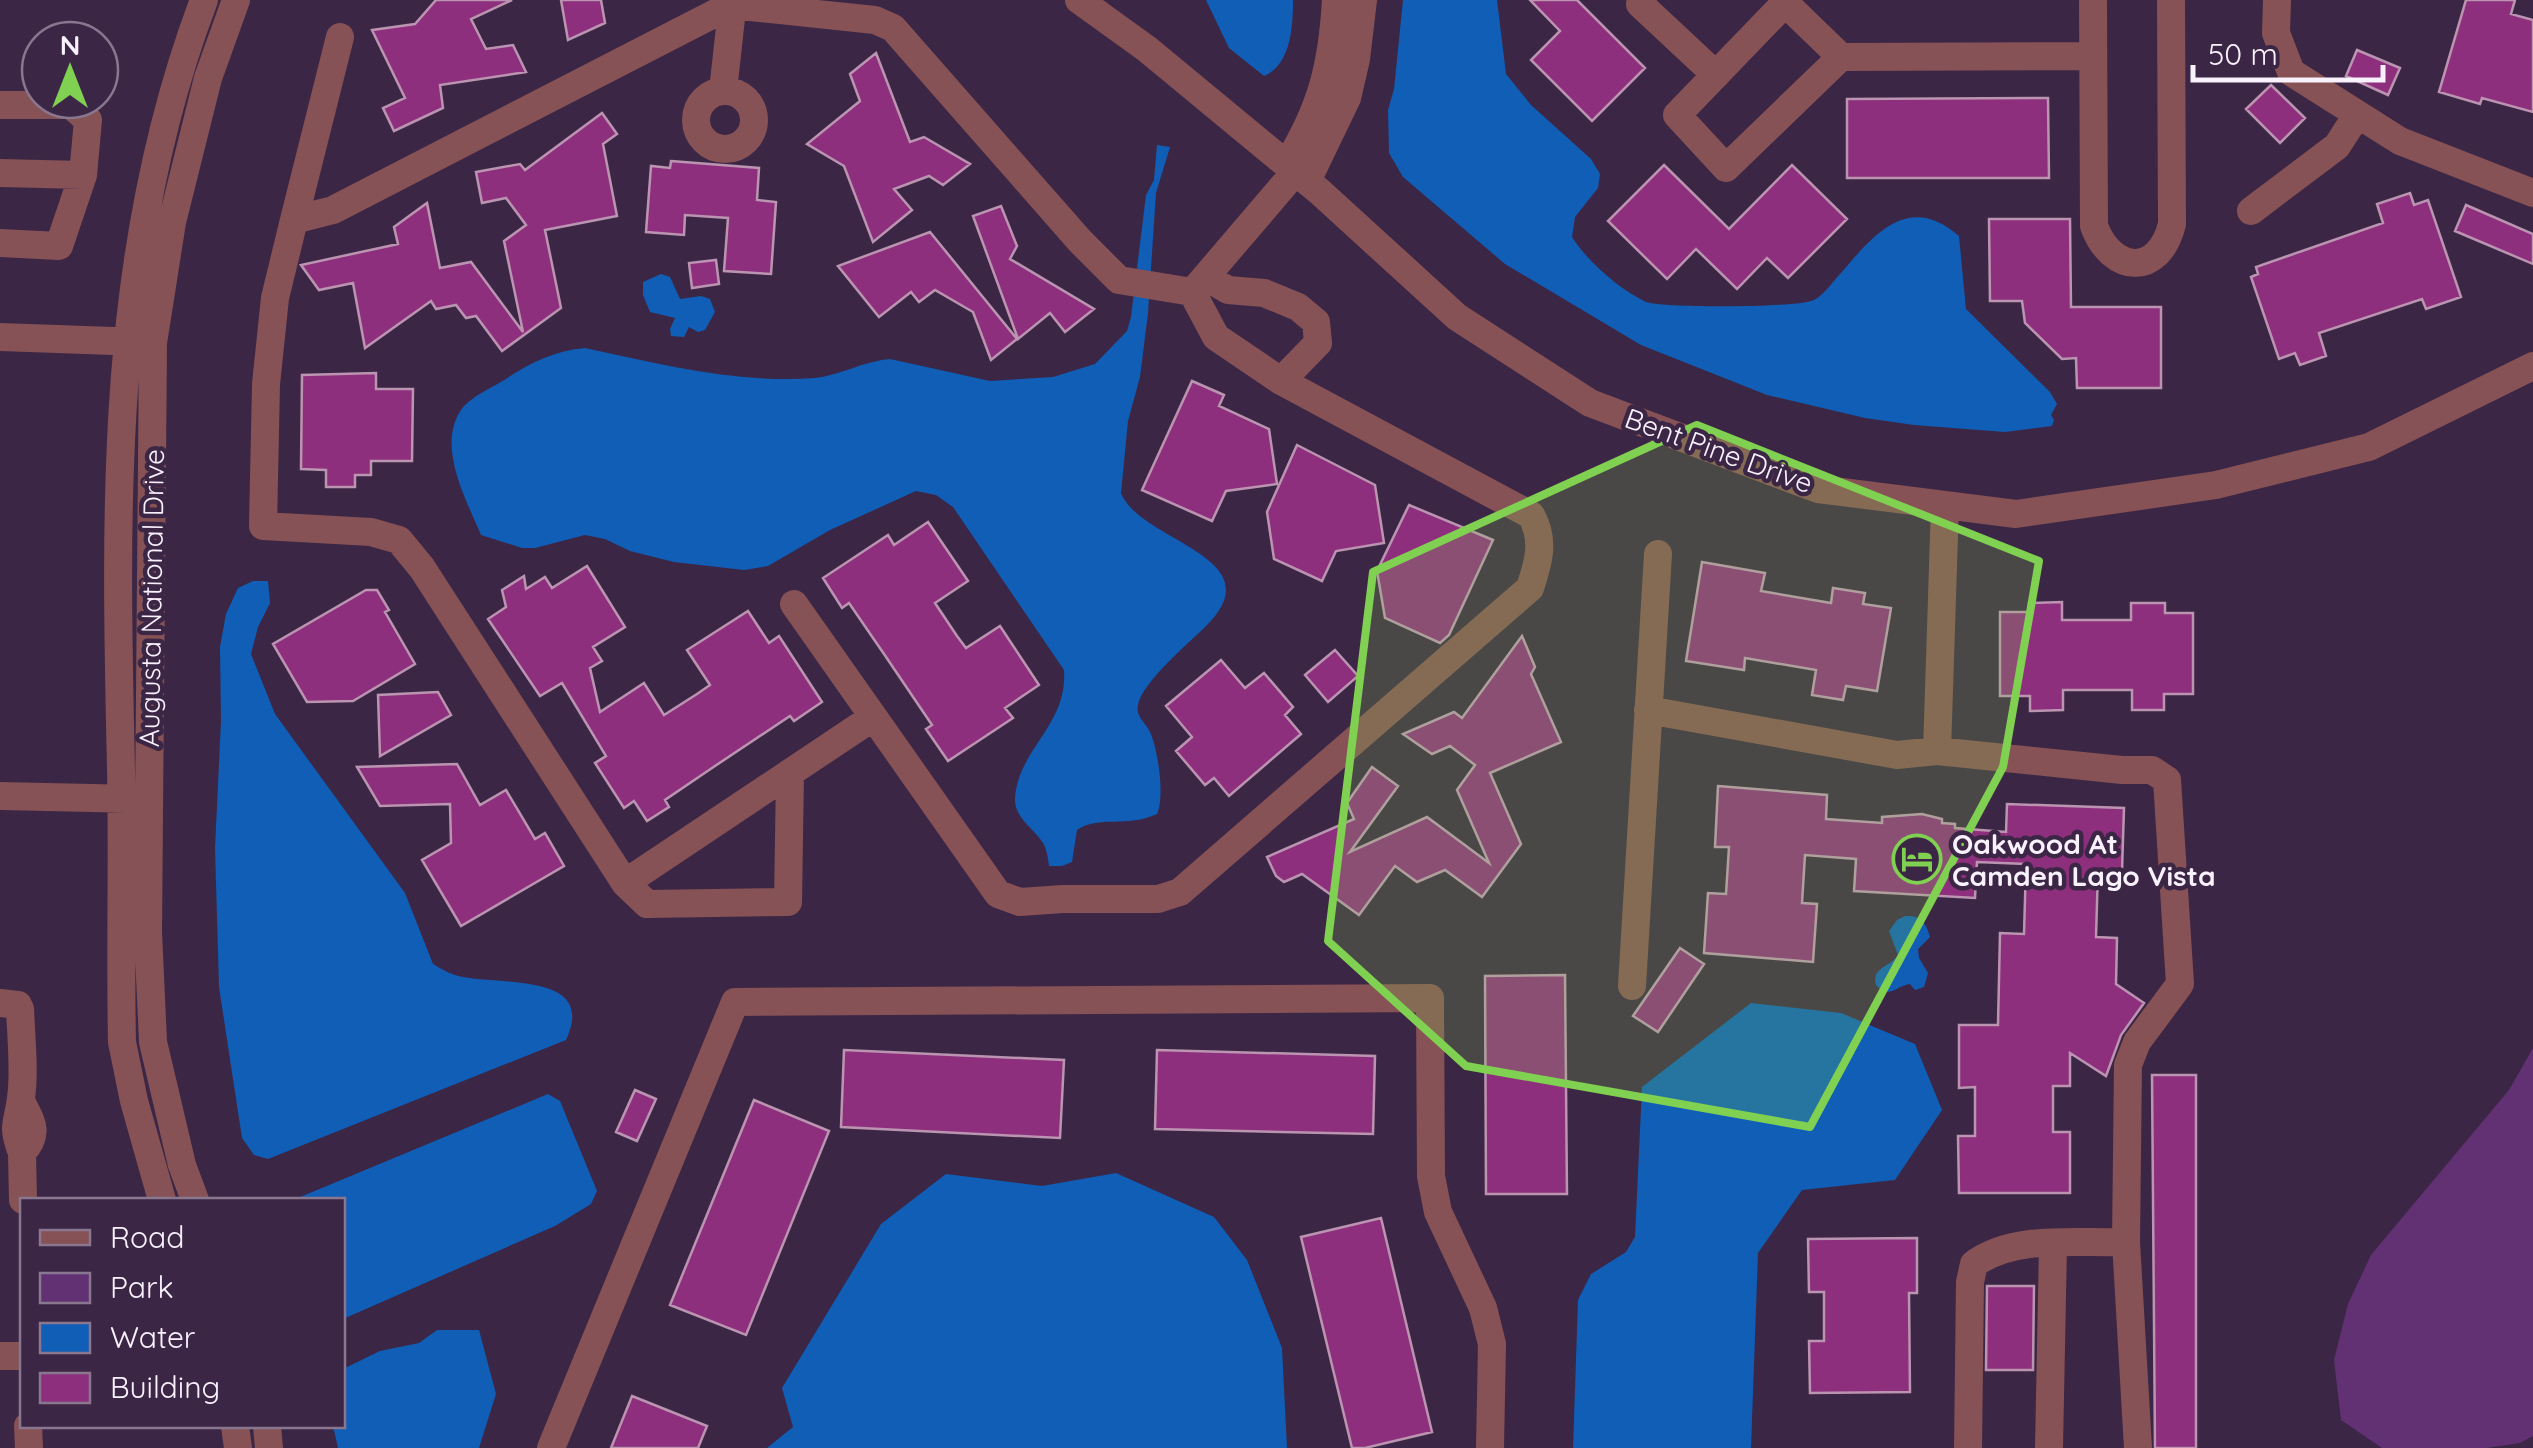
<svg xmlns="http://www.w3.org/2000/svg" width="2533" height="1448" viewBox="0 0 2533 1448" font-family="Quicksand,sans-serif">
	<rect width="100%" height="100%" fill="#3c2645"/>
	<path fill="#613174" d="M2533 1048V1436L2520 1443 2486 1448H2382L2341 1420 2334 1360 2348 1304 2371 1255 2509 1090Z"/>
	<path fill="#105eb6" d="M1206 0H1293C1293 26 1291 65 1264 76L1229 48Z
		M1403 0H1497L1506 74 1531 105 1591 159 1600 174 1598 188 1575 217 1572 237C1588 262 1619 289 1646 302 1661 308 1799 308 1814 300 1825 294 1832 282 1841 273 1874 234 1909 192 1959 236L1966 309 2050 392 2057 404 2051 415 2054 420 2052 426 2005 432 1914 425 1865 418 1767 395 1641 345 1505 264 1403 177 1389 153 1388 110 1394 89Z
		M1157 145 1170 147 1156 193 1148 313 1140 377 1128 421 1121 493C1140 542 1275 556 1207 625 1190 642 1142 682 1138 705 1135 716 1146 723 1150 732 1158 749 1165 797 1157 814 1127 828 1098 815 1077 830L1072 862 1062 866H1049C1048 858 1047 850 1043 843 1034 828 1014 818 1015 798 1018 749 1068 725 1064 670L953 507 936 495 916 491 830 530 768 566 744 570 674 562 630 551 605 539 585 535 535 548H522L481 535C467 501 436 447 461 410 470 397 493 387 506 379 529 363 557 350 585 348 659 364 739 384 815 378 841 375 864 361 890 359L990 381 1053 377 1095 364 1127 331 1131 317 1146 195 1154 180Z
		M661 274 670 277 680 299 701 296 710 299 715 312 705 330 698 332 689 327 684 337 671 336 670 329 675 318 650 312 643 295V282Z
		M253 581H268L270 603 258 627 251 654 275 714 405 893 433 964C440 968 448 973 455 975 493 987 599 969 566 1040L268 1159 254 1155 242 1138 219 987 215 848 221 721 220 647 226 614 238 588Z
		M1905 916C1920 915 1926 922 1930 937L1918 949 1919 958 1928 973 1924 987 1915 990 1910 984C1895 986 1890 1000 1876 985 1871 967 1891 967 1898 955L1889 931 1897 920Z
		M1751 1003 1841 1013 1915 1044 1942 1110 1895 1180 1802 1190 1758 1253 1751 1448H1573L1578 1300 1591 1274 1626 1252 1635 1237 1642 1087Z
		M548 1094 560 1101 597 1191 591 1204 555 1226 343 1319 342 1200H293Z
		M1116 1173 1214 1217 1247 1260 1282 1348 1287 1448H767L793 1427 782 1388 881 1224 946 1174 1042 1186Z
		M437 1330H479L496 1394 479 1448H338L333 1426H342L343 1369 380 1351 419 1343Z"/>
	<path fill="#8d2f7c" stroke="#bb94b1" stroke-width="2.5" d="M436 0H512L471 19 486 49 513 45 526 72 440 85 443 108 394 131 383 108 405 98 372 30 415 24Z
		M561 0H601L605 23 568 40Z
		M1530 0H1577L1645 68 1592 121 1531 60 1560 31Z
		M2466 0H2515L2511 14 2533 20V112L2482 98 2480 104 2439 92Z
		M2357 50 2400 68 2388 95 2346 76Z
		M876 53 910 142 924 137 970 164 943 185 929 176 894 189 912 210 873 242 844 166 807 144 860 101 850 74Z
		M2271 85 2305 118 2280 143 2246 109Z
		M2048 98 2049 178H1847V99Z
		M602 113 617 134 603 144 617 216 545 230 561 308 502 351 476 316 466 318 456 305 436 309 431 301 365 348 353 283 319 290 301 265 398 244 394 227 427 203 440 268 471 262 523 332 504 241 526 225 506 198 482 203 476 172 520 164 525 170Z
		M671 161 759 168 757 200 776 202 771 274 724 271 728 218 685 215 684 235 646 232 651 166 670 168Z
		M1664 165 1729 229 1792 165 1847 219 1788 278 1767 258 1737 289 1696 249 1667 279 1608 221Z
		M2410 193 2414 205 2428 200 2461 297 2426 309 2422 299 2319 333 2326 356 2300 365 2295 353 2279 359 2251 277 2258 274 2256 267 2383 223 2377 204Z
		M2466 205 2533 234V264L2455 231Z
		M1001 206 1017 246 1010 259 1094 309 1065 332 1050 313 1018 339 973 216Z
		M1989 219H2070L2071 307H2161V388H2077L2076 358 2062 359 2025 323 2022 301H1990Z
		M930 232 1017 339 991 360 973 312 935 290 919 302 911 292 879 317 838 266Z
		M716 260 719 284 692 288 689 263Z
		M376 373V389H413L412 461H371V475H355V487H326V470L301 469 302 375Z
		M1192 381 1224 395 1219 406 1269 429 1277 484 1226 491 1212 521 1142 490Z
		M1297 445 1375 485 1384 543 1336 551 1322 581 1274 559 1267 512Z
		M1409 505 1493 540 1449 635 1440 643 1385 618 1377 571Z
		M928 522 968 581 935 603 957 636 966 648 1000 626 1039 685 1005 708 1013 718 948 761 926 729 932 725 884 654 849 603 842 608 823 578 888 535 894 545Z
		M1702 562 1765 573 1761 591 1831 603 1833 588 1865 593 1863 604 1891 608 1877 691 1846 686 1843 700 1812 695 1816 670 1745 658 1744 670 1686 661Z
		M587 566 625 627 593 647 602 661 590 668 600 712 644 683 664 715 697 694 710 685 687 650 748 611 769 643 779 636 822 702 794 721 790 716 715 766 665 800 669 807 647 821 634 801 624 808 595 763 606 756 562 683 540 696 488 619 506 607 502 590 524 576 526 589 545 577 552 588Z
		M366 590H377L389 610 385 612 415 664 353 701 307 702 273 644Z
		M2062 602V620H2131V603H2165V613H2193V694H2164V710H2132V690H2063V710L2030 711V696H2000V612H2029V603Z
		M1522 636 1535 667 1531 674 1561 742 1490 773 1521 844 1482 897 1445 870 1417 882 1395 866 1359 915 1302 874 1284 882 1276 876 1267 857 1354 819 1347 803 1372 767 1398 786 1350 852 1427 817 1489 863 1457 790 1475 765 1450 746 1432 754 1403 734 1454 712 1462 718Z
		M1335 650 1358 676 1328 702 1305 675Z
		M1221 660 1245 688 1264 673 1293 707 1285 715 1301 734 1229 796 1214 778 1205 785 1176 751 1192 737 1166 706Z
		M438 692 451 715 380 756 378 695Z
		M457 764 480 805 506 790 535 839 545 833 564 866 461 926 422 860 451 843 450 804 380 806 357 767Z
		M1718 786 1827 795 1826 819 1882 823V817L1922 814 1942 819V823L1955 824V828L2006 832 2007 804 2124 808 2122 871 2098 870 2096 937 2117 938 2116 984 2144 1003 2121 1035 2106 1076 2070 1053V1086H2053V1132H2070V1193H1959L1958 1136H1975V1087L1959 1088V1025H1998L2000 933 2024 934 2026 864 1977 862 1975 898 1854 891 1856 859 1805 855 1802 903 1817 904 1813 962 1704 953 1708 893 1726 894 1729 847H1715Z
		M1680 948 1704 964 1658 1032 1633 1016Z
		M1565 975 1567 1194H1486L1485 976Z
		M844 1050 1064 1060 1060 1138 841 1127Z
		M1157 1050 1375 1056 1373 1134 1155 1129Z
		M2152 1075H2196V1448H2155Z
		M635 1090 656 1099 637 1141 616 1132Z
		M754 1100 829 1131 746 1335 670 1305Z
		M1381 1218 1432 1432 1365 1448H1352L1301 1237Z
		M1917 1238V1293H1909L1910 1392 1810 1393 1809 1341H1824V1292H1809L1808 1239Z
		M1987 1286H2034L2033 1370H1986Z
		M632 1396 707 1426 698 1448H611Z"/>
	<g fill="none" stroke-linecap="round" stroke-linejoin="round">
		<path stroke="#865255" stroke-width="28" d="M1079 0 1147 49 1320 192 1457 317 1590 403 1818 489 2016 514 2216 485 2369 447 2533 366
			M1643 0 1640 4 1716 75
			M1782 0 1841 57 2093 56
			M2093 0 2094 226C2112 274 2159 277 2172 224L2171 0
			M2277 0 2276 33 2291 72 2400 141 2533 193
			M1785 3 1677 115 1726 168 1841 57
			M696 120a29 29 0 1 1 58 0a29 29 0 1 1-58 0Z
			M723 91 733 0
			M0 105H71L88 120 83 175 59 246 0 243
			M1287 164C1322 107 1332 66 1336 0
			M0 173 83 175
			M1307 181 1347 98 1356 59 1363 0
			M2251 211 2337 146 2357 115
			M294 220 340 37
			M1206 277 1228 290 1264 293 1298 307 1316 322 1318 343 1281 381
			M1196 288 1296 171
			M0 337 142 342
			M794 604 998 894 1020 902 1063 899H1158L1180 892 1530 588C1539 561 1545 540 1531 515L1281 381 1216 337 1192 292 1119 280 1080 241 893 28 875 20 731 5 333 210 294 220 275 298 266 384 263 526 371 532 399 540 422 568 625 883 872 718
			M1648 710 1897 755 1937 751 2122 770H2152L2167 780 2180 984 2137 1042 2128 1065 2126 1242 2138 1448
			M1937 751 1945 505
			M0 796 138 799
			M625 883 647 904 788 902 790 775
			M1632 986 1658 554
			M0 1003 18 1005 20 1009C21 1038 25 1070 21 1098 18 1124 11 1124 22 1153 40 1133 32 1123 21 1101
			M22 1153 23 1200
			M162 1200 134 1101 122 1042C120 951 123 860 121 769 115 507 109 251 204 0
			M195 1200 182 1165 153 1042 148 932 153 343 172 222 208 78 236 0
			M0 1356H22
			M28 1426 29 1448
			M235 1426 238 1448
			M267 1426 269 1448
			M551 1448 735 1002 1430 998 1431 1176 1438 1212 1483 1308 1492 1344 1490 1448
			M1968 1448 1970 1282 1974 1264C2014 1234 2078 1244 2126 1242
			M2049 1448 2053 1245"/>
	</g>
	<path fill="#80d051" fill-opacity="0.2" stroke="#80d051" stroke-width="8" stroke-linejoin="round" d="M1697 425 2039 561 2003 767 1810 1127 1466 1066 1328 941 1373 572Z"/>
	<defs>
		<g id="hotel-ring" transform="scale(2.5)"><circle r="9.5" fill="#3c2645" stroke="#80d051" stroke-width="1.5"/><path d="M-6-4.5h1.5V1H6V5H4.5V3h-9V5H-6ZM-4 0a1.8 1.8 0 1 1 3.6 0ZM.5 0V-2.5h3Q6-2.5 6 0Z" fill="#80d051"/></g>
	</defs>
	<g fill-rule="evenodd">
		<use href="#hotel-ring" x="1917" y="859"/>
	</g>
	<g text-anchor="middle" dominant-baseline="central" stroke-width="9" stroke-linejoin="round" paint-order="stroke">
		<g font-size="28" fill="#f9f1fd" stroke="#3c2645">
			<text transform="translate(1719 450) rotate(20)">Bent Pine Drive</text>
			<text transform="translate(151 598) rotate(-89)">Augusta National Drive</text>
		</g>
		<g font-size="28" font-weight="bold" fill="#f9f1fd" stroke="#3c2645" text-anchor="start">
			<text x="1952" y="843">Oakwood At<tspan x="1952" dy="32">Camden Lago Vista</tspan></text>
		</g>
	</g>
	<rect x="20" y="1198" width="325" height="230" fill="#3c2645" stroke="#88778f" stroke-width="2.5"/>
	<rect x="40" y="1230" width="50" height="15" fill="#865255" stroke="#88778f" stroke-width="2.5"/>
	<text x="110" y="1248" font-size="30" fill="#f9f1fd">Road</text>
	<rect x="40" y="1273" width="50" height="30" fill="#613174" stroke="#88778f" stroke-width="2.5"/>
	<text x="110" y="1298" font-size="30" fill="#f9f1fd">Park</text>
	<rect x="40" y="1323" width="50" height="30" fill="#105eb6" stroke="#88778f" stroke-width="2.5"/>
	<text x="110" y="1348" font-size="30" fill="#f9f1fd">Water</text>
	<rect x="40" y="1373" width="50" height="30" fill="#8d2f7c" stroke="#88778f" stroke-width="2.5"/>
	<text x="110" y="1398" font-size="30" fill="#f9f1fd">Building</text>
	<g transform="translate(70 70)"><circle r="48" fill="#3c2645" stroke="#88778f" stroke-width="2.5"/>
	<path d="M0-8L18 38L0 25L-18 38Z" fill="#80d051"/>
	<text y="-15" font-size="28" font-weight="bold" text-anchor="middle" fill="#f9f1fd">N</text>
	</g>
	<path d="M2193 65v15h190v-15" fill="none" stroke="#f9f1fd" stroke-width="5"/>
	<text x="2208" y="65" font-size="30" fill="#f9f1fd" stroke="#3c2645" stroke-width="8" paint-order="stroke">50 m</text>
</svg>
